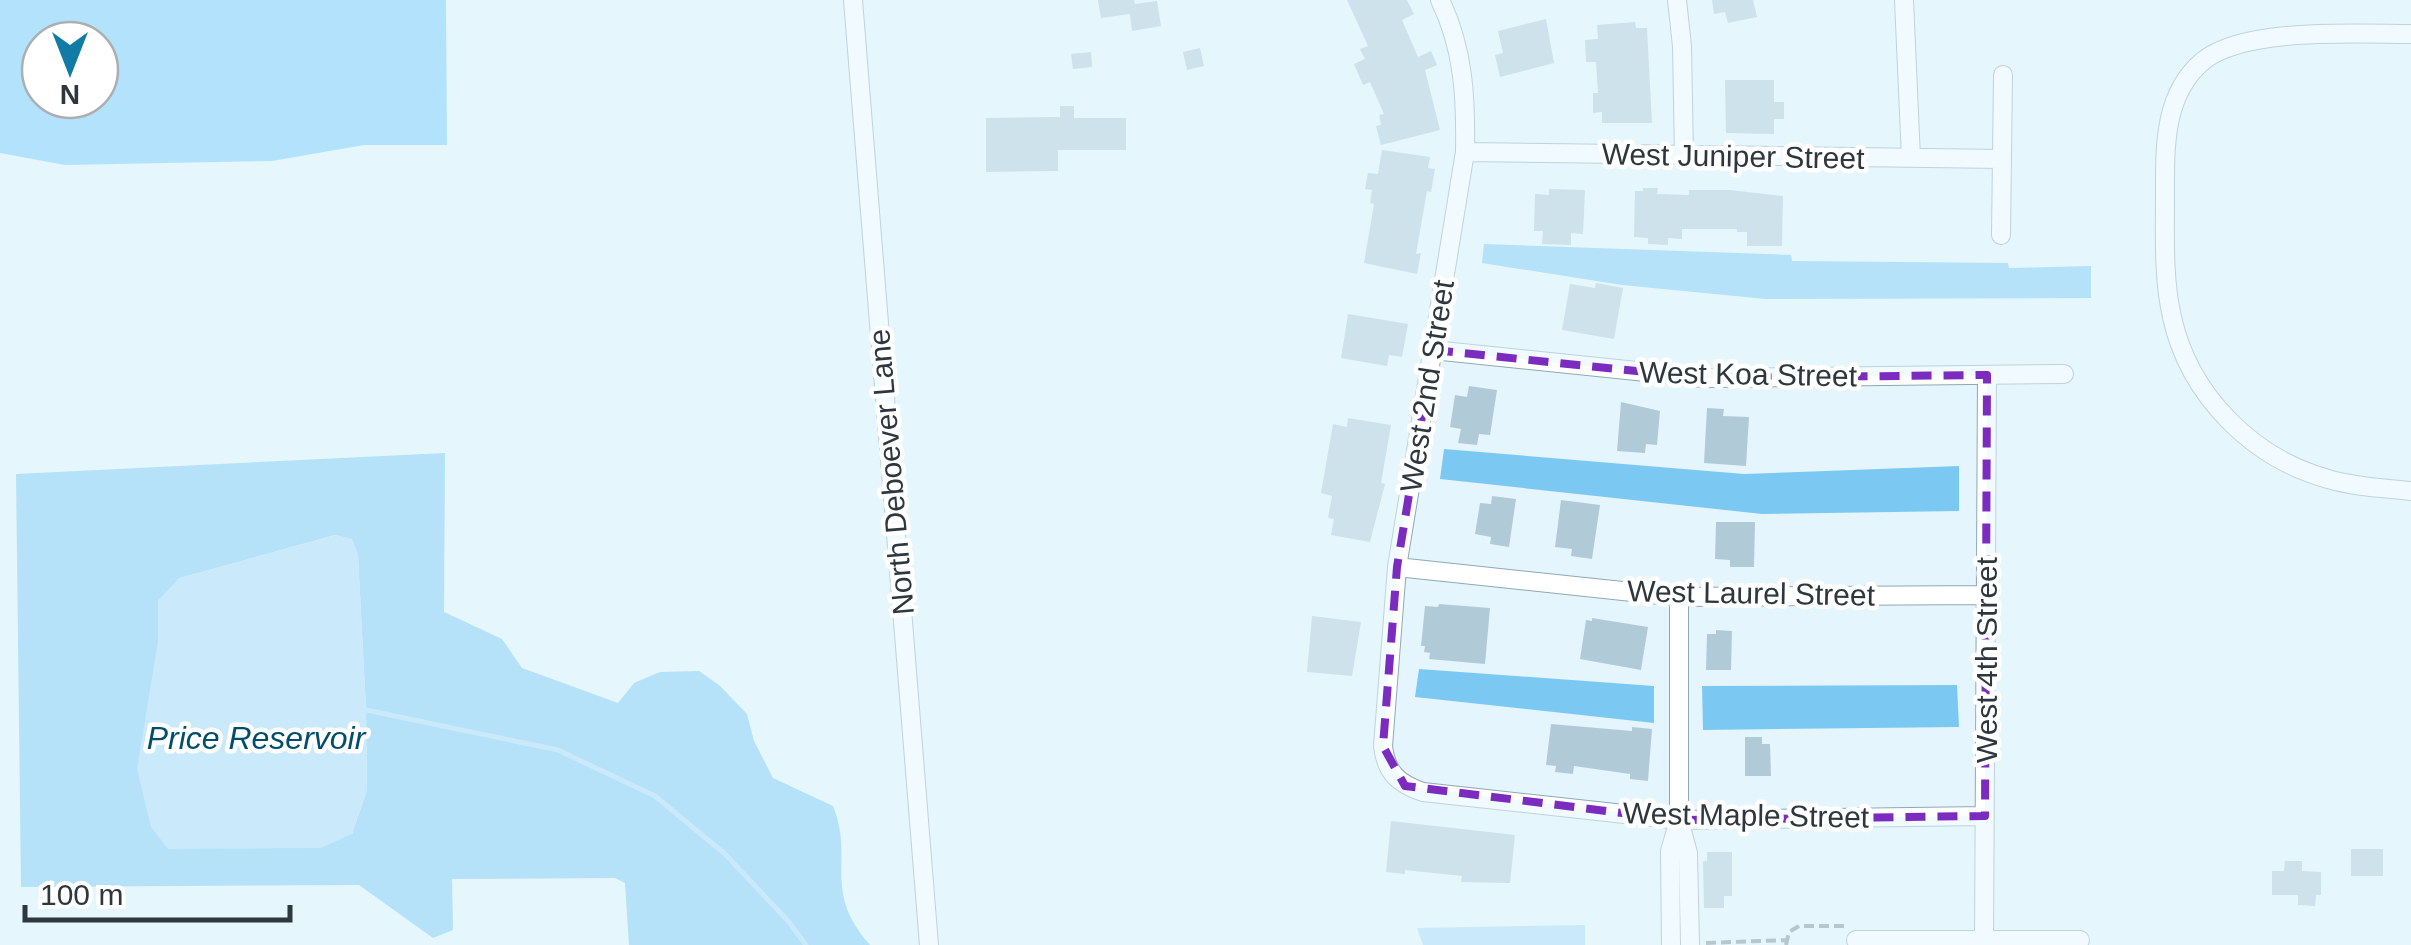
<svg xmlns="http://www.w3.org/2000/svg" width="2411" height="945" viewBox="0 0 2411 945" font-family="Arial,sans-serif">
	<rect width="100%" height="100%" fill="#e5f5fd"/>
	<path fill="#7bc9f2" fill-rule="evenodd" d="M1484 244 1791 255 1792 261 2008 263 2009 268 2091 266V298L1766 299 1622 285 1482 263Z
		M1444 449 1744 474 1959 466V511L1762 514 1440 479Z
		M445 453 444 612 502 639 522 668 618 703 634 683 660 672 699 671 719 685 747 714 754 741 773 778 833 806C855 860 821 890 870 945H629L625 883 615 878 452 879 453 930 433 938 359 885 21 887 16 474ZM335 535 352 539 358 555 366 710 367 790 352 834 158 641V601L180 578Z
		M1419 669 1654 686V723L1415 697Z
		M1957 685 1959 727 1703 730 1702 686Z"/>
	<path fill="#75cdfa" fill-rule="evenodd" d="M0 0H446L447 145H364L272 161 65 165 0 153ZM40 40H100V100H40Z"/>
	<path fill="#a9daf6" d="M336 535 352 539 358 555 366 710 367 790 352 834 321 848 168 849 151 827 137 769 158 641V601L180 578Z
		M1585 925V945H1423L1417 928Z"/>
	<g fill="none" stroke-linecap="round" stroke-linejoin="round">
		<path stroke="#a9daf6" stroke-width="5" d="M366 710 558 750 655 796 725 854 789 922 806 945"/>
	</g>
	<path fill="#b1cad8" d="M1098 0H1134L1135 4 1157 1 1161 26 1132 31 1130 14 1101 18Z
		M1347 0H1407L1414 14 1402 20 1418 57 1431 51 1437 65 1425 70 1440 130 1381 145 1376 126 1381 125 1379 115 1384 114 1370 82 1363 85 1354 64 1365 59 1360 49 1368 46Z
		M1712 0H1753L1757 17 1728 23 1725 12 1714 14Z
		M1546 19 1554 63 1500 77 1495 55 1503 53 1498 31Z
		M1635 22 1636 28H1647L1652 123H1602V112L1593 113V93H1598L1596 62H1586L1585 40 1598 39 1597 25Z
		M1200 48 1204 66 1187 70 1183 52Z
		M1091 52 1092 67 1073 69 1071 54Z
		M1725 80H1774V102H1784V119H1774V134L1726 133Z
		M1060 106H1074V118H1126V150H1058V171L986 172V118L1060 117Z
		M1382 150 1430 157 1428 168 1435 169 1431 192 1427 191 1416 254 1421 253 1417 274 1364 263 1374 204 1370 203 1372 190 1365 189 1368 173 1378 174Z
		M1643 188H1658L1657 194 1689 195V190H1730L1783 196 1782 246H1747V232H1737V229H1682V239L1668 238V245L1648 244V238L1634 237 1635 191H1643Z
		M1549 189 1585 190 1583 234 1571 233V245L1542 244 1543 231H1534L1535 194 1549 195Z
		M1596 283 1623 288 1614 339 1562 330 1570 284 1595 288Z
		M1348 314 1408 324 1402 357 1389 355 1387 366 1341 358Z
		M1469 386 1497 390 1490 435 1479 434 1477 445 1458 443 1461 429 1450 427 1455 395 1467 397Z
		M1621 402 1660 411 1657 445 1646 444 1645 453 1617 451Z
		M1707 408 1724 409 1723 416 1749 417 1746 466 1704 463Z
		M1348 418 1391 425 1381 483 1385 484 1370 542 1331 535 1334 519 1328 518 1332 496 1321 493 1333 424 1347 427Z
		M1492 496 1516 499 1509 547 1490 544 1491 537 1475 534 1480 503 1491 504Z
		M1561 500 1600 505 1592 559 1571 556 1572 549 1555 547Z
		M1716 522H1755L1754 567H1730V560L1715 559Z
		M1439 604 1490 608 1485 664 1429 659 1430 653 1424 652 1425 646H1421L1425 606 1438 607Z
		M1312 616 1361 622 1352 676 1307 672Z
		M1592 618 1648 627 1641 670 1580 659 1586 620 1592 621Z
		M1716 630 1732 631 1731 670H1706L1707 634H1716Z
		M1551 724 1632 731V727L1652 729 1648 781 1630 779V774L1574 766 1573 774 1555 772 1556 766 1546 765Z
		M1745 737H1762V744H1770L1771 776H1745Z
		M1391 821 1515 835 1510 883 1461 882 1462 876 1405 870V874L1386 872Z
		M2351 849H2383V876H2351Z
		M1707 852H1732V896H1724V908H1704L1703 861H1707Z
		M2285 861H2302V871L2321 872V895H2316L2315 906 2298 905V895H2272V871H2284Z"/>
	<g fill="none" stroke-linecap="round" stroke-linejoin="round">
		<g stroke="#8fa8b5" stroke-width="20">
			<path id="minor" d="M853 0 929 945
				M1440 0C1464 49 1466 99 1465 152L1397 567 1383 746C1386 772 1398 784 1423 792L1679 820 1985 816
				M1677 0 1682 46 1684 156
				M1904 0 1911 158
				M2411 34C2357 34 2244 27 2203 61 2163 94 2165 149 2165 195 2165 235 2163 278 2172 317 2189 395 2252 458 2328 479 2354 487 2384 488 2411 491
				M1465 152 2002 159
				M2001 235 2003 75
				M1433 350 1704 378 2064 374
				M1397 567 1679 597 1986 595
				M1679 597V820
				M1856 940H2080
				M1671 945 1670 851 1679 820 1688 853 1690 945
				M1984 945 1987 375"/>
		</g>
		<path stroke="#808d94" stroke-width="4" stroke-dasharray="10 5" stroke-linecap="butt" d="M1706 943 1786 940
			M1786 945 1789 932 1799 926H1845"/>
		<use href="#minor" stroke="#fff" stroke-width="18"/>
	</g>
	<path d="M0 0H2411V945H0ZM1433 350 1704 378 1987 375 1985 816 1679 820 1405 786 1383 746 1397 567Z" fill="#e5f5fd" fill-opacity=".55" fill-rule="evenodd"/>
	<path fill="none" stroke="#7b2cbf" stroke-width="8" stroke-dasharray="20 12" stroke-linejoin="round" d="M1433 350 1704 378 1987 375 1985 816 1679 820 1405 786 1383 746 1397 567Z"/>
	<g text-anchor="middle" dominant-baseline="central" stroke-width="9" stroke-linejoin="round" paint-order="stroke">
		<g font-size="30" fill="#2d373d" stroke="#fff">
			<text transform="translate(1733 156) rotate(1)">West Juniper Street</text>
			<text transform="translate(1748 374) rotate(1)">West Koa Street</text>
			<text transform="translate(1427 386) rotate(-81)">West 2nd Street</text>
			<text transform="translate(891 472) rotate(-95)">North Deboever Lane</text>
			<text transform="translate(1751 593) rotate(1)">West Laurel Street</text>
			<text transform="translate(1986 660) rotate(-90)">West 4th Street</text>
			<text transform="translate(1746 815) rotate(1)">West Maple Street</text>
		</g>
		<g font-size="32" font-style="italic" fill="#004e6b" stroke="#fff">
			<text x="256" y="738">Price Reservoir</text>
		</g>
	</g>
	<g transform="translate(70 70) rotate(180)"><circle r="48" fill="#ffffff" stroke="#abafb1" stroke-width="2.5"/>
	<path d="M0-8L18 38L0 25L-18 38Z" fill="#117ba5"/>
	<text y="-15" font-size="28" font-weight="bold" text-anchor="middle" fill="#2d373d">N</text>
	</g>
	<path d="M25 905v15h265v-15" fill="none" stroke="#2d373d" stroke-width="5"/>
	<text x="40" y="905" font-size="30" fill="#2d373d" stroke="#ffffff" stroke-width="8" paint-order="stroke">100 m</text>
</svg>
